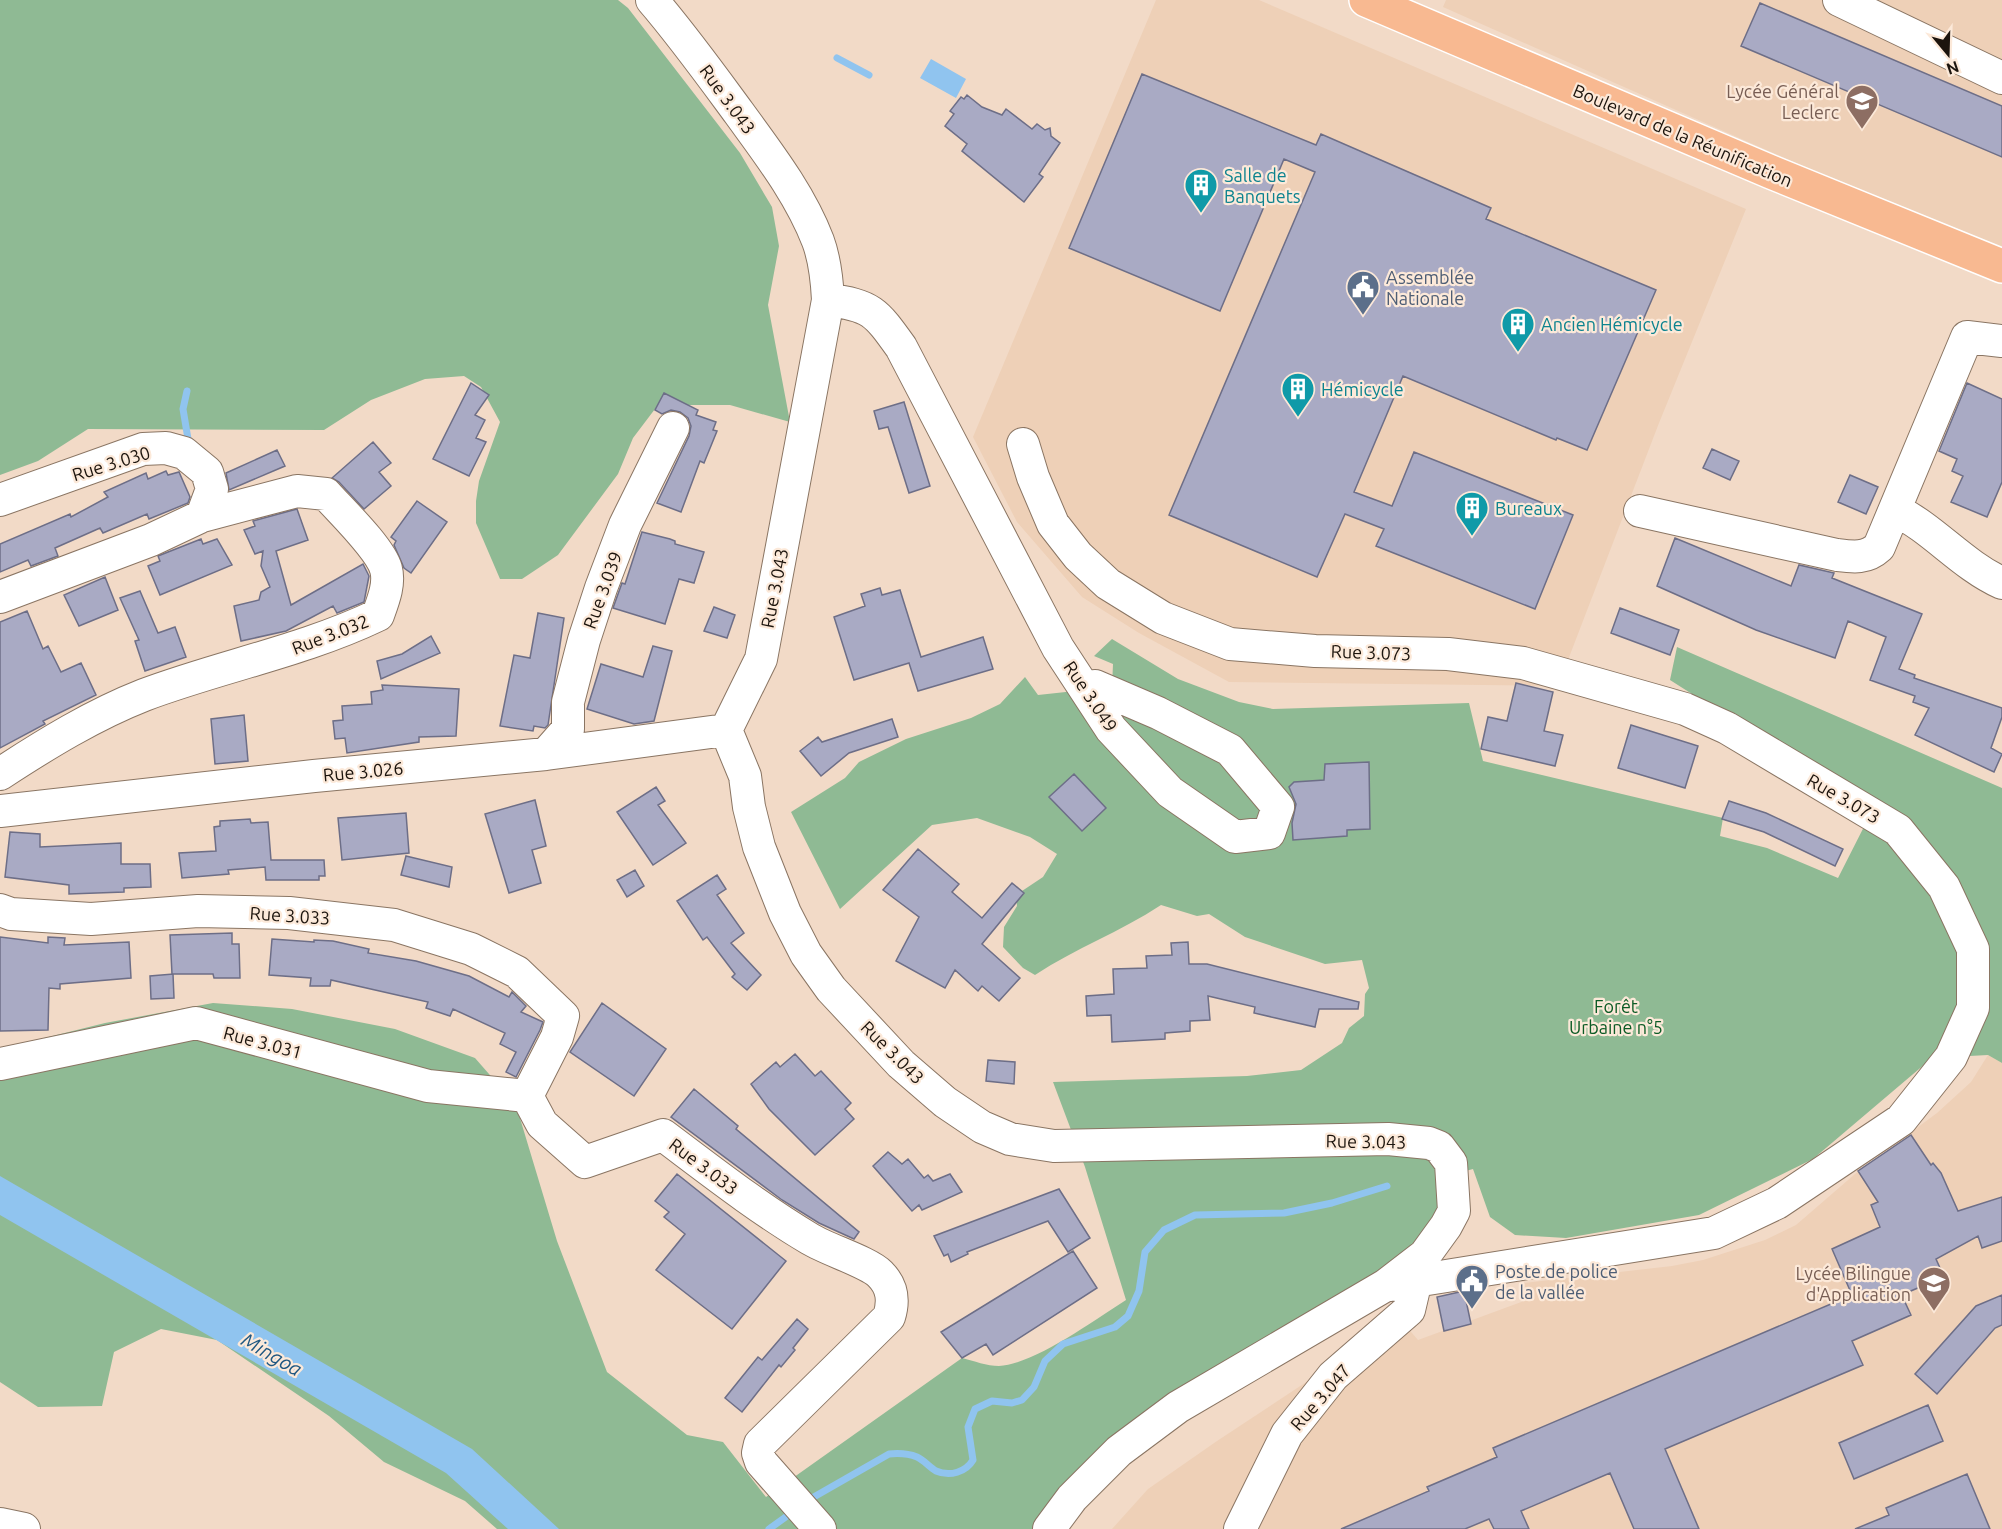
<svg xmlns="http://www.w3.org/2000/svg" width="2002" height="1529" viewBox="0 0 2002 1529" font-family="Ubuntu,sans-serif">
	<rect width="100%" height="100%" fill="#f2dac7"/>
	<path fill="#eed0b7" d="M1156 0H1259L1746 209 1659 423 1558 686 1229 682 1139 633 1082 597 1017 522 973 437Z
		M1446 0H2002V254L1443 7Z
		M1988 1055 2002 1063V1529H1112L1148 1489 1217 1441 1332 1365 1406 1326 1418 1340 1527 1300 1523 1283 1672 1266 1703 1260 1765 1240 1796 1225 1855 1174 1937 1113 1971 1082Z"/>
	<path fill="#8fba94" d="M0 0H618L628 8 740 153 772 207 779 246 768 305 790 422 730 405H658L633 438 618 474 558 555 522 579H500L476 523V501L479 481 500 422 481 387 464 376 425 379 371 400 324 430 88 429 38 461 0 475Z
		M1112 639 1178 679 1239 702 1273 709 1469 703 1483 761 1723 818 1720 836 1767 848 1838 878 1873 809 1670 680 1677 647 2002 788V1063L1988 1055 1932 1058 1813 1159 1699 1215 1566 1238 1515 1235 1490 1217 1473 1169 1451 1175 1435 1238 1180 1408 1051 1529H497L465 1501 384 1462 329 1416 217 1340 161 1329 114 1352 102 1406 38 1407 0 1382V1049L105 1023 213 1003 292 1009 395 1029 475 1058 516 1105 557 1241 607 1372 687 1435 723 1442 766 1497 962 1358C974 1361 987 1366 999 1366 1035 1364 1094 1320 1126 1300L1085 1167 1053 1082 1247 1076 1301 1070 1342 1043 1349 1028 1364 1016 1365 994 1369 988 1362 960 1325 964 1245 937 1209 914 1197 916 1161 905C1120 932 1076 948 1035 975L1023 968 1003 947 1004 927 1017 906 1016 895 1043 877 1057 854 1030 837 977 818 932 825 840 909 791 812 845 778 859 762 906 739 971 718 1000 704 1025 677 1038 695 1112 687 1113 664 1094 656Z"/>
	<path fill="#90c4ef" d="M931 59 966 79 956 98 920 78Z
		M0 1176 472 1449 559 1529H508L446 1473 0 1215Z"/>
	<g fill="none" stroke-linecap="round" stroke-linejoin="round">
		<path stroke="#90c4ef" stroke-width="7" d="M837 58 869 75
			M187 391 183 409 189 445
			M805 1502 889 1454C899 1453 907 1453 917 1457 924 1460 929 1467 936 1471 950 1477 966 1472 973 1460L968 1427 975 1409 992 1401 1012 1403 1022 1400 1034 1387 1045 1361 1063 1344 1115 1327 1128 1316 1139 1291 1145 1252 1164 1230 1195 1215 1284 1213 1332 1203 1387 1186
			M769 1529 794 1511"/>
	</g>
	<path fill="#a9aac4" stroke="#6d6e87" stroke-width="1.5" d="M1760 3 2002 106V157L1741 46Z
		M1142 74 1316 145 1321 134 1491 208 1486 219 1656 290 1587 450 1557 438 1556 440 1403 376 1354 492 1392 506 1414 452 1573 515 1535 609 1376 546 1384 529 1345 514 1317 577 1169 515 1315 172 1284 159 1220 311 1069 248Z
		M967 95 982 107 1002 115 1006 109 1032 129 1037 124 1045 130 1050 128 1051 136 1060 143 1039 174 1043 177 1024 202 962 151 967 144 945 126 954 114 950 111 961 97 964 99Z
		M471 383 489 395 475 415 485 420 476 438 486 442 469 476 433 459Z
		M1967 383 2002 399V482L1987 517 1951 502 1963 476 1952 471 1957 459 1939 451Z
		M664 393 698 410 696 415 716 422 713 430 717 431 704 463 700 461 681 512 657 503 689 436 691 426 688 418 680 412 671 410 662 414 655 410Z
		M904 402 930 486 909 493 888 427 879 429 874 411Z
		M373 442 391 463 379 472 391 486 364 509 339 482 332 478Z
		M1712 449 1739 461 1730 480 1703 468Z
		M277 450 285 466 229 490 226 473Z
		M166 471 168 475 179 472 190 497 188 503 149 519 147 514 103 533 100 528 55 548 58 556 31 566 28 560 0 572V544L70 514 71 517 108 497 104 492 146 473 148 479Z
		M1850 475 1878 487 1866 514 1838 502Z
		M417 501 447 522 411 573 404 568 394 545 396 541 391 537Z
		M297 509 308 540 276 551 291 605 363 564 369 576 364 602 337 613 333 606 286 631 241 641 234 606 259 600 261 592 270 587 261 566 263 551 255 554 244 530 255 526 253 521Z
		M642 532 670 539 675 541V544L704 552 694 583 679 579 665 624 613 608 622 583 625 584Z
		M1675 538 1791 586 1799 565 1834 573 1832 578 1922 614 1899 669 1915 675 1914 678 2002 708V717L1991 748 2002 754 1994 772 1915 735 1929 708 1913 702 1915 696 1870 680 1886 637 1848 621 1835 658 1756 630 1657 586Z
		M201 539 203 544 217 539 232 565 160 595 148 566 160 561 158 556Z
		M105 577 118 610 79 626 64 595Z
		M880 588 882 595 900 590 921 657 983 637 993 669 918 691 909 663 854 680 834 617 865 606 861 594Z
		M140 591 158 633 175 627 186 657 145 671 135 641 139 640 120 598Z
		M714 607 735 615 727 638 704 631Z
		M1620 608 1679 630 1670 655 1611 633Z
		M27 611 43 649 48 646 61 672 81 663 96 695 43 721 45 724 0 748V622Z
		M538 613 564 618 548 725 545 728 534 726 533 731 500 726 514 655 530 658Z
		M431 636 440 653 381 679 377 661 402 654Z
		M653 646 672 651 654 721 634 724 587 709 601 664 643 677Z
		M1516 683 1553 692 1544 731 1563 735 1555 766 1481 749 1488 717 1507 721Z
		M382 685 459 689 456 736 419 737V742L347 753 345 738 335 739 333 721 343 720 342 706 372 704 371 692 383 690Z
		M244 715 248 761 215 764 211 719Z
		M892 719 898 737 849 753 821 776 800 751 818 737 822 742Z
		M1631 725 1698 746 1685 788 1618 768Z
		M1369 762 1370 829 1347 830V836L1293 840 1292 823 1296 804 1289 787 1294 782 1324 780 1325 764Z
		M1074 774 1106 808 1082 831 1049 797Z
		M656 787 665 801 658 805 686 843 653 865 617 812Z
		M535 800 546 846 532 850 541 883 509 893 485 814Z
		M1729 801 1766 813 1843 849 1835 866 1764 832 1722 819Z
		M406 813 409 853 342 860 338 818Z
		M250 819 251 823 268 822 271 860H324L325 876H319V880H266L265 867 228 870 229 874 182 878 179 853 216 851 214 827 220 826V821Z
		M10 832 40 834V847L121 843V864H150L151 887 124 888V892L69 894V885L5 877Z
		M918 849 959 884 952 892 982 918 1012 883 1024 893 982 944 1020 978 999 1001 982 986 978 991 955 970 945 988 896 961 919 917 883 890Z
		M406 856 452 867 449 887 401 875Z
		M635 870 644 886 627 897 617 880Z
		M717 875 726 889 717 895 744 933 731 943 761 975 747 990 732 977 735 974 707 937 703 940 677 901Z
		M232 933V944H239L240 978H214L213 974H172L170 935Z
		M0 937 48 943V937L65 938 64 945 129 942 131 978 60 984V989L49 988 48 1030 0 1031Z
		M272 939 314 942V940L333 941 369 949 368 953 416 961 469 976 509 997 512 992 526 1006 521 1012 543 1022 540 1030 516 1077 506 1072 516 1052 500 1044 505 1033 453 1009 450 1016 426 1008 428 1002 331 980 330 986H310L311 978 269 975Z
		M1188 942 1189 964H1207L1359 1002 1358 1009H1319L1315 1027 1254 1013 1255 1007 1208 996 1210 1020 1190 1021V1031L1165 1033V1039L1112 1042 1111 1015 1087 1016 1086 996 1114 994 1113 969 1147 968 1146 956 1172 955 1171 943Z
		M173 974 174 998 151 999 150 976Z
		M602 1003 666 1049 634 1096 570 1052Z
		M795 1054 815 1076 821 1071 851 1103 845 1109 854 1119 815 1155 769 1109 751 1084 776 1062 780 1067Z
		M988 1060 1015 1062 1014 1084 986 1081Z
		M694 1089 738 1126 736 1129 859 1232 854 1239 819 1223 782 1200 671 1117Z
		M1911 1135 1931 1165 1933 1163 1941 1173 1958 1211 2002 1197V1241L1982 1248 1978 1236 1936 1259 1944 1277 1906 1293 1908 1298 1904 1300 1911 1315 1852 1341 1863 1365 1665 1449 1699 1529H1634L1610 1473 1521 1511 1529 1529H1494L1489 1519 1465 1529H1341L1429 1491 1427 1487 1497 1457 1493 1448 1852 1295 1832 1249 1880 1227 1871 1205 1878 1202 1858 1171Z
		M888 1152 902 1164 908 1159 924 1178 928 1175 933 1181 950 1174 962 1192 922 1210 919 1205 912 1211 873 1166Z
		M677 1174 786 1261 732 1329 656 1270 685 1234 664 1217 669 1212 655 1201Z
		M1059 1189 1090 1238 1068 1252 1048 1221 967 1252 968 1254 951 1262 948 1254 944 1256 934 1236Z
		M1073 1251 1097 1288 993 1355 986 1344 962 1358 941 1332Z
		M1464 1291 1471 1324 1444 1331 1437 1297Z
		M2002 1295V1325L1995 1328 1937 1394 1915 1374 1976 1306Z
		M797 1319 808 1329 793 1348 795 1350 781 1367 779 1365 742 1412 725 1398 758 1357 762 1360Z
		M1928 1405 1943 1441 1854 1479 1839 1443Z
		M1967 1474 1990 1529H1855L1889 1515 1886 1508Z"/>
	<g fill="none" stroke-linecap="round" stroke-linejoin="round">
		<g stroke="#8a7563" stroke-width="34">
			<path id="minor" d="M652 0C683 36 711 75 739 113 768 153 800 194 818 241 825 260 827 280 828 300L761 659 726 730 745 776 749 807 759 847 785 913 806 954 831 989 901 1064 945 1102 982 1127 1010 1139 1054 1146 1388 1139 1429 1143 1439 1147 1451 1163 1454 1211 1446 1226 1425 1255 1386 1285 1178 1407 1119 1451 1072 1498 1049 1529
				M1839 0 2002 78
				M828 300C871 305 876 312 901 347L1058 648 1111 729 1170 792 1235 837 1269 833 1278 807 1230 750 1158 713 1095 686
				M1023 444 1033 477 1053 524 1078 556 1108 584 1163 618 1230 644 1315 651 1448 654 1523 663 1685 709 1727 728 1898 830 1944 887 1973 949V1008L1951 1057 1901 1120 1777 1203 1714 1233 1390 1285
				M0 500 143 449 166 448 184 453 207 472 212 489 202 516
				M1895 510C1934 529 1962 565 2002 583
				M1640 511 1837 555C1853 557 1866 559 1879 547L1967 337 2002 341
				M0 597 151 540 202 516 297 491 326 494C341 511 380 548 386 569 390 584 383 601 378 615 303 651 221 666 144 695 93 715 46 744 0 774
				M546 754 568 729V702L584 640 601 588 625 525 673 428
				M0 811 314 776 546 754 726 730
				M0 910 11 914 91 919 198 911 289 913 394 925 471 949 517 972 563 1016 557 1037 527 1096 542 1124 585 1162 663 1135C711 1171 758 1208 810 1239 828 1250 868 1262 880 1274 893 1287 894 1301 889 1317L760 1444 758 1453 761 1462 820 1529
				M0 1064 196 1023 428 1086 527 1096
				M0 1524 24 1529
				M1240 1529 1287 1434 1333 1376 1409 1310 1416 1280"/>
		</g>
		<g stroke="#fff" stroke-width="36">
			<path id="major" d="M1366 0 1771 172 2002 266"/>
		</g>
		<use href="#minor" stroke="#fff" stroke-width="32"/>
		<use href="#major" stroke="#f8b991" stroke-width="33"/>
	</g>
	<defs>
		<g id="school-pin" transform="scale(1.725)"><path d="M0 17L-7.5 6A9.5 9.5 0 1 1 7.5 6Z" fill="#8d6e63" stroke="#fce9d9"/><path d="M0-5L7-2L0 1L-7-2ZM-4 1L0 2.5L4 1V4Q0 6-4 4Z" fill="#fff"/></g>
		<g id="building-pin" transform="scale(1.725)"><path d="M0 17L-7.5 6A9.5 9.5 0 1 1 7.5 6Z" fill="#0f9aa8" stroke="#fce9d9"/><path d="M-4-6H4V6H1V3H-1V6H-4ZM-2.5-4.3h1.7v1.8h-1.7ZM.8-4.3h1.7v1.8H.8ZM-2.5-1h1.7V.8h-1.7ZM.8-1h1.7V.8H.8Z" fill="#fff"/></g>
		<g id="civic-pin" transform="scale(1.725)"><path d="M0 17L-7.5 6A9.5 9.5 0 1 1 7.5 6Z" fill="#5c6f8a" stroke="#fce9d9"/><path d="M-.6-6.5H3V-4.5H.6V-3L4-1V1h2V6H-6V1h2V-1L-.6-3ZM-1.2 2.5V6h2.4V2.5Z" fill="#fff"/></g>
	</defs>
	<g fill-rule="evenodd">
		<use href="#school-pin" x="1862" y="101"/>
		<use href="#building-pin" x="1201" y="185"/>
		<use href="#civic-pin" x="1363" y="287"/>
		<use href="#building-pin" x="1518" y="324"/>
		<use href="#building-pin" x="1298" y="389"/>
		<use href="#building-pin" x="1472" y="508"/>
		<use href="#civic-pin" x="1472" y="1281"/>
		<use href="#school-pin" x="1934" y="1283"/>
	</g>
	<g text-anchor="middle" dominant-baseline="central" stroke-width="4.5" stroke-linejoin="round" paint-order="stroke">
		<g font-size="18" fill="#785e54" stroke="#fce9d9" text-anchor="end">
			<text x="1839" y="91">Lycée Général<tspan x="1839" dy="21">Leclerc</tspan></text>
			<text x="1911" y="1273">Lycée Bilingue<tspan x="1911" dy="21">d'Application</tspan></text>
		</g>
		<g font-size="18" fill="#1c140d" stroke="#fce9d9">
			<text transform="translate(728 99) rotate(54)">Rue 3.043</text>
			<text transform="translate(1683 135) rotate(23)">Boulevard de la Réunification</text>
			<text transform="translate(111 463) rotate(-17)">Rue 3.030</text>
			<text transform="translate(774 588) rotate(-79)">Rue 3.043</text>
			<text transform="translate(602 590) rotate(-70)">Rue 3.039</text>
			<text transform="translate(330 634) rotate(-21)">Rue 3.032</text>
			<text transform="translate(1371 652) rotate(2)">Rue 3.073</text>
			<text transform="translate(1091 696) rotate(56)">Rue 3.049</text>
			<text transform="translate(363 771) rotate(-5)">Rue 3.026</text>
			<text transform="translate(1844 798) rotate(30)">Rue 3.073</text>
			<text transform="translate(290 915) rotate(4)">Rue 3.033</text>
			<text transform="translate(263 1042) rotate(15)">Rue 3.031</text>
			<text transform="translate(893 1052) rotate(45)">Rue 3.043</text>
			<text transform="translate(1366 1141) rotate(1)">Rue 3.043</text>
			<text transform="translate(704 1166) rotate(37)">Rue 3.033</text>
			<text transform="translate(1320 1397) rotate(-49)">Rue 3.047</text>
		</g>
		<g font-size="18" fill="#0d838f" stroke="#fce9d9" text-anchor="start">
			<text x="1224" y="175">Salle de<tspan x="1224" dy="21">Banquets</tspan></text>
			<text x="1541" y="324">Ancien Hémicycle</text>
			<text x="1321" y="389">Hémicycle</text>
			<text x="1495" y="508">Bureaux</text>
		</g>
		<g font-size="18" fill="#4e5e75" stroke="#fce9d9" text-anchor="start">
			<text x="1386" y="277">Assemblée<tspan x="1386" dy="21">Nationale</tspan></text>
			<text x="1495" y="1271">Poste de police<tspan x="1495" dy="21">de la vallée</tspan></text>
		</g>
		<g font-size="18" fill="#0c5b25" stroke="#fce9d9">
			<text x="1616" y="1006">Forêt<tspan x="1616" dy="21">Urbaine n°5</tspan></text>
		</g>
		<g font-size="20" font-style="italic" fill="#1f5781" stroke="#fce9d9">
			<text transform="translate(272 1354) rotate(30)">Mingoa</text>
		</g>
	</g>
	<g transform="translate(1948 54) rotate(161)" stroke="#fce9d9" stroke-width="4.5" paint-order="stroke">
	<path d="M0-4.5L10 22L0 15L-10 22Z" fill="#1c140d"/>
	<text y="-9" font-size="16" font-weight="bold" text-anchor="middle" fill="#1c140d">N</text>
	</g>
</svg>
